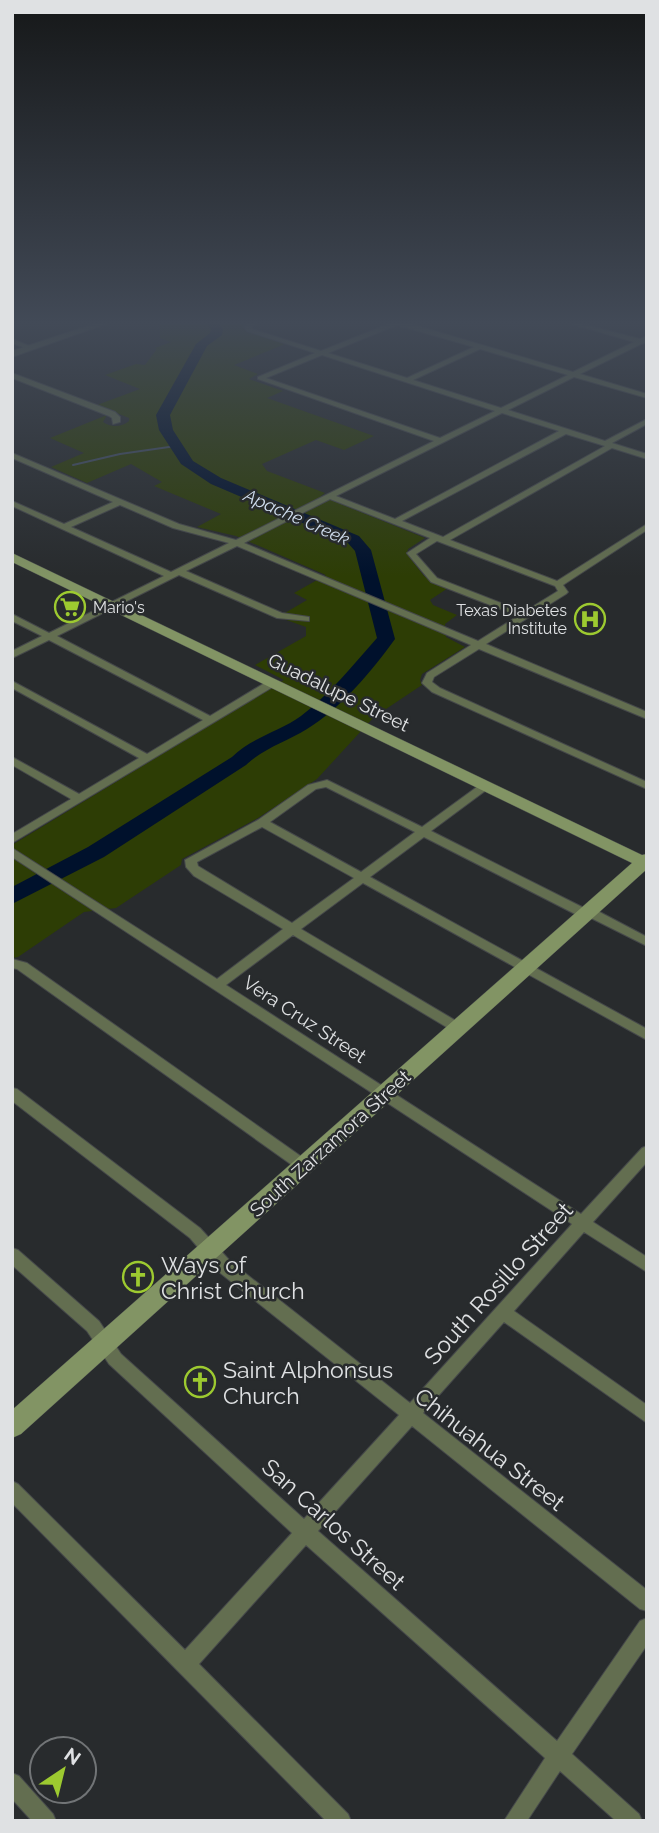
<svg xmlns="http://www.w3.org/2000/svg" width="659" height="1833" viewBox="0 0 659 1833" font-family="Raleway,sans-serif">
	<rect width="100%" height="100%" fill="#282b2d"/>
	<path fill="#2d3d05" d="M160 321H249L244 324V329L285 344 234 365 258 374 249 379 283 391 267 398 374 436 344 450 316 440 262 464 267 471 325 493 321 496 425 538 408 549 407 554 424 576 448 588 430 600 433 605 457 615 445 624 446 637 465 647 422 674 420 680 422 685 374 717 317 779 258 818 182 859 181 865 116 908 84 912 18 957 12 958V845L284 680 255 665 306 636V627L278 617 307 600 294 593 326 575 236 536 197 527 221 514 154 486 162 482 131 464 87 483 51 467 84 453 50 438 107 415 103 422C111 428 122 427 129 421V418L97 405 140 389 105 375 136 364 145 365 157 349 155 348 171 342 160 338Z"/>
	<g fill="none" stroke-linecap="round" stroke-linejoin="round">
		<path stroke="#434f63" stroke-width="2" d="M73 465 120 454 176 446"/>
		<path fill="#00112c" fill-rule="evenodd" d="M206 321H218L223 329 222 335 207 346 170 415 173 430 193 461 221 478 359 536 371 550 395 639C372 671 340 709 307 729 286 742 264 748 246 765L104 857 12 904V887L88 847 232 757C252 737 279 732 301 716 330 694 353 665 377 638L355 551 347 542 211 484 181 464 159 430 156 415 196 344 210 333 211 329Z"/>
		<g stroke="#45484a" stroke-width="2">
			<path id="minor" d="M86 321H95L101 324 98 326Z
				M252 321H260L251 327 252 329 321 351 391 323 388 321H401L573 372 634 342 562 321H571L640 339 647 336 645 343 641 344 580 374 647 394V398L574 377 508 410 605 441 647 419V424L612 443 647 454V459L612 448 450 540 557 581 647 524V530L563 585 568 592 566 594 486 644 647 712V719L479 649 434 677 432 682 440 688 647 782V789L432 692 422 683 427 673 471 645 237 546 186 571 282 613 309 617V621L277 618 179 575 57 636 210 716 268 681H276V685L12 843V834L71 799 12 765V757L79 794 139 758 12 688V681L147 754 203 720 49 640 12 658V651L42 636 12 621V614L49 633 164 576 12 506V501L64 524 113 502 12 458V453L179 524 236 540 434 441 258 379V377L315 353 247 331 244 326ZM397 325 474 347 407 378 328 353ZM480 349 568 375 501 408 413 380ZM322 355 495 411 440 438 266 378ZM502 413 559 431 395 519 336 496ZM566 434 605 446 443 537 402 521ZM330 499 430 538 407 553 431 582 518 616 478 641 244 543ZM120 505 173 528 229 543 171 572 71 527ZM437 541 555 586 558 591 524 612 437 578 416 554Z
				M12 339 32 347 33 348 30 350 12 343Z
				M12 373 115 412 120 417V422L113 424 112 418 109 416 12 378Z
				M327 780 422 827 481 784H489L490 786 489 788 431 831 584 908H592L647 937V946L589 917H581L424 837 370 877 647 1029V1040L363 883 301 929 463 1025 465 1028 463 1031H453L293 935 226 985 581 1214 642 1148 647 1146V1162L593 1222 647 1257V1272L584 1232 514 1311 647 1405V1423L504 1322 423 1413 647 1590V1611L640 1609 412 1426 318 1531 557 1741 640 1621 647 1618V1645L572 1754 639 1814 642 1821H616L560 1771 527 1821H504L545 1758 306 1545 199 1664 348 1814 351 1821H326L12 1503V1481L18 1484 185 1650 292 1533 109 1364 87 1331 12 1265V1248L18 1250 99 1321 121 1354 304 1519 399 1415 219 1272 190 1238 12 1101V1088L17 1089 200 1228 231 1262 410 1403 572 1224 12 857V848L217 979 283 929 194 876 186 867 185 860 258 820 308 785ZM326 787 415 832 361 872 270 822 316 789ZM262 827 354 878 292 923 198 866 197 862Z
				M12 959 27 963 309 1162 311 1166 309 1170 304 1172 299 1170 17 969 12 968Z
				M12 1773 19 1776 53 1814 56 1821H32L12 1799Z"/>
		</g>
		<g stroke="#45484a" stroke-width="2">
			<path id="tertiary" d="M103 321H114L12 357V351Z"/>
		</g>
		<g stroke="#45484a" stroke-width="1">
			<path id="secondary" d="M12 553 642 855 647 854V869L21 1434 12 1438V1410L632 863 12 562Z"/>
		</g>
		<use href="#minor" fill="#636e50" fill-rule="evenodd"/>
		<use href="#tertiary" fill="#636e50" fill-rule="evenodd"/>
		<use href="#secondary" fill="#829464" fill-rule="evenodd"/>
	</g>
	<linearGradient id="sky" x2="0" y2="1"><stop stop-color="#161819"/><stop offset="0.56" stop-color="#424a57"/><stop offset="1" stop-color="#424a57" stop-opacity="0"/></linearGradient>
	<rect width="659" height="577" fill="url(#sky)"/>
	<defs>
		<g id="supermarket-ring" transform="scale(1.575)"><circle r="9.5" fill="#282b2d" stroke="#9dca30" stroke-width="1.5"/><path d="M-6-5.5h2.5l.6 2H6L4.5 2H-2.5L-4.4-4H-6ZM-1.5 3.2a1.3 1.3 0 1 0 .1 0ZM3 3.2a1.3 1.3 0 1 0 .1 0Z" fill="#9dca30"/></g>
		<g id="hospital-ring" transform="scale(1.575)"><circle r="9.5" fill="#282b2d" stroke="#9dca30" stroke-width="1.5"/><path d="M-5-5h3v3.5h4V-5h3V5h-3V1.5h-4V5h-3Z" fill="#9dca30"/></g>
		<g id="church-ring" transform="scale(1.575)"><circle r="9.5" fill="#282b2d" stroke="#9dca30" stroke-width="1.5"/><path d="M-1.2-6h2.4v3.5h3.3v2.4h-3.3V6h-2.4V-.1h-3.3v-2.4h3.3Z" fill="#9dca30"/></g>
	</defs>
	<g fill-rule="evenodd">
		<use href="#supermarket-ring" x="70" y="607"/>
		<use href="#hospital-ring" x="590" y="619"/>
		<use href="#church-ring" x="138" y="1277"/>
		<use href="#church-ring" x="200" y="1382"/>
	</g>
	<g text-anchor="middle" dominant-baseline="central" stroke-width="5" stroke-linejoin="round" paint-order="stroke">
		<g font-size="16" fill="#dfe1e3" stroke="#282b2d" text-anchor="start">
			<text x="93" y="607">Mario's</text>
			<text x="567" y="610" text-anchor="end">Texas Diabetes<tspan x="567" dy="18">Institute</tspan></text>
		</g>
		<g font-size="18" font-style="italic" fill="#d0deef" stroke="#282b2d">
			<text transform="translate(297 517) rotate(24)">Apache Creek</text>
		</g>
		<g font-size="19" fill="#dfe1e3" stroke="#282b2d">
			<text transform="translate(339 692) rotate(26)">Guadalupe Street</text>
			<text transform="translate(305 1019) rotate(33)">Vera Cruz Street</text>
			<text transform="translate(330 1143) rotate(-42)">South Zarzamora Street</text>
		</g>
		<g font-size="23" fill="#dfe1e3" stroke="#282b2d" text-anchor="start">
			<text x="161" y="1264">Ways of<tspan x="161" dy="26">Christ Church</tspan></text>
			<text x="223" y="1369">Saint Alphonsus<tspan x="223" dy="26">Church</tspan></text>
		</g>
		<g font-size="23" fill="#dfe1e3" stroke="#282b2d">
			<text transform="translate(498 1283) rotate(-48)">South Rosillo Street</text>
			<text transform="translate(490 1449) rotate(38)">Chihuahua Street</text>
			<text transform="translate(334 1524) rotate(42)">San Carlos Street</text>
		</g>
	</g>
	<rect width="659" height="1833" fill="none" stroke="#dfe1e3" stroke-width="28"/>
	<g transform="translate(63 1770) rotate(35)"><circle r="33" fill="#282b2d" stroke="#717476" stroke-width="2"/>
	<path d="M0-5L12 26L0 18L-12 26Z" fill="#9dca30"/>
	<text y="-10" font-size="19" font-weight="bold" text-anchor="middle" fill="#dfe1e3">N</text>
	</g>
</svg>
